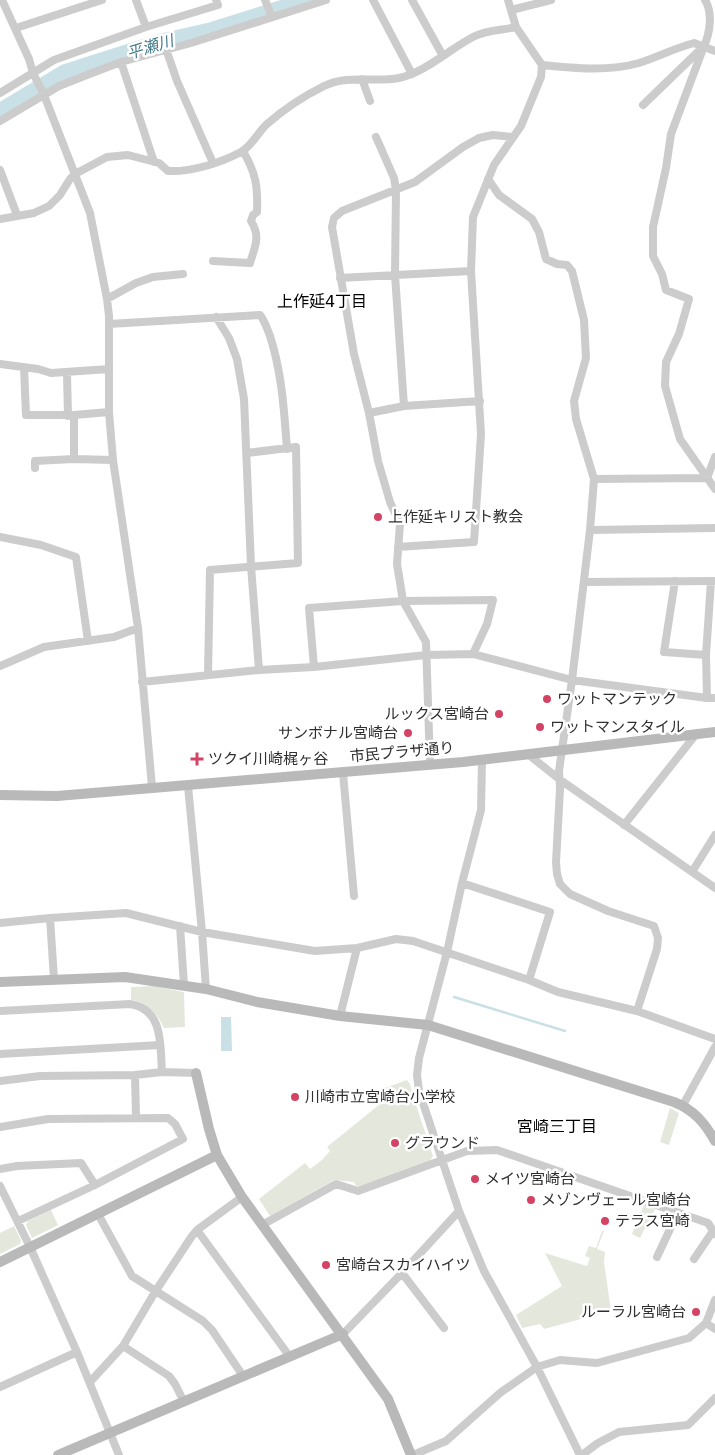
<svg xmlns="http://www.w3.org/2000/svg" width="715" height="1455" viewBox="0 0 715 1455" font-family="'DejaVu Sans','Noto Sans JP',sans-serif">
	<rect width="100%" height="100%" fill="#fff"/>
	<path fill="#e4e8dc" d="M154 986 184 992 185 1027 164 1028C157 1013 147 1002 131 1000V987Z
		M407 1080 410 1084 414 1099 433 1156 429 1163 362 1187 356 1186 354 1182 334 1180 270 1216 259 1199 305 1163 310 1169 322 1160 330 1151 327 1147 380 1104 379 1090Z
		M670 1108 679 1113 669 1145 660 1142Z
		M644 1205 655 1209 640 1238 632 1234Z
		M51 1210 58 1225 32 1238 26 1225 28 1221Z
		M14 1226 21 1240 20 1244 0 1254V1233Z
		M602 1231H604L597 1249 605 1252 604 1262 611 1311 544 1329 540 1324 522 1328 516 1315 562 1286 545 1253 587 1266 590 1258 585 1256 589 1246 596 1248Z"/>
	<path fill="#cae0e7" d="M221 1017H231L232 1051H221Z"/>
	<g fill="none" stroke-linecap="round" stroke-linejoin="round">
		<path stroke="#cae0e7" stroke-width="2.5" d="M454 997 565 1031"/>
		<path stroke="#cae0e7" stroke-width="16" d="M0 111 65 72 159 42 212 30 307 0"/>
		<path stroke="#ccc" stroke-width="8" d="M2 0 29 59 33 73 44 95 90 213 107 299 109 316V412L113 460 138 628 152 787
			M136 0 146 27
			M265 0 272 17
			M373 0 412 74
			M412 0 443 56
			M511 10 551 0
			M16 28 102 0
			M704 46 671 134 666 168 653 227V256L662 274 666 290 689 299 679 334 666 362 665 386 680 439 715 489
			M166 49 177 81 213 163
			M121 62 154 162
			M542 65C575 68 607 72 639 63 658 57 675 48 694 43L715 51
			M362 79 370 101
			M0 93 54 60 146 27 218 5 216 0
			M643 105 704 46C710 33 713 13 705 0
			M0 121 59 86 92 73 121 62 191 43 326 0
			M376 137 394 178 396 190 395 275 404 406
			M0 170 17 215
			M488 179 499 195 532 219 539 232 546 259 557 264 567 265 572 271 584 320 586 358 574 401 576 419 594 479 590 530 572 680 559 771 560 789 556 862 557 874 560 884 570 894 608 911 654 926 658 938 657 949 637 1011
			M0 219 34 213 49 206 60 195 70 179 75 174 107 157 128 155 159 163 168 171C192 172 220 163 241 152 252 146 258 132 267 124 284 109 304 96 324 86 348 74 373 83 399 78 425 73 452 47 475 36 487 30 504 30 516 27
			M213 261 250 263C255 246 261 237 251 221L253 215 257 212C258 187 256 173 243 151
			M340 278 471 271
			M107 299 136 283 153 277 183 274
			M216 317 229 338 237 359 244 399 251 566 259 670
			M109 324 260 315C265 321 267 329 270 336 282 373 284 410 287 449
			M0 364 38 369 51 373 109 369
			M24 367 26 415H74L109 412
			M67 374 68 416
			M369 413 404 406 480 401
			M74 415V459
			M35 468V461L74 459 113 460
			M594 479 707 478 715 457
			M590 530 715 528
			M0 537 41 545 76 557 88 641
			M398 547 474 542 481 434 471 271 473 217 494 165 521 126 541 77 542 65 516 27 508 0
			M675 581 664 652 706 655
			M584 582 715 581
			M0 666 44 647 114 637 138 628
			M314 667 309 608 403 601 493 600 487 624 473 654
			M208 675 210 570 298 563 296 447 247 453
			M142 682 259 670 314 667 426 655 473 654 572 680 707 698H715
			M707 698 706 655 711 581
			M529 755 559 779 715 888
			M482 760 481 810 462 883 447 952 419 1058 417 1075 419 1091 459 1211 484 1271 537 1367 580 1455
			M430 765 426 642 403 601 397 564 400 524 390 502 378 461 369 413 354 354 332 227 334 218 342 211 415 182 463 147 479 138 493 135 513 137
			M343 773 354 896
			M188 786 202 932 206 989
			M624 825 697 733
			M692 872 715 835
			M462 883 550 912 529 980
			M50 918 54 979
			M0 923 50 918 126 913 202 932 315 951 357 948 396 939 413 941 529 980 558 992 637 1011 715 1039
			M180 926 184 985
			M0 1011 130 1004C164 1009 160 1046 162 1072
			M340 1016 357 948
			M0 1054 160 1045
			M135 1075 136 1118
			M0 1081 40 1076 135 1075 162 1072 196 1073
			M683 1105 715 1047
			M0 1127 48 1119 168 1118 175 1124 183 1139 95 1185 18 1221
			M0 1169 17 1166 81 1163 95 1185
			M0 1186 30 1247 77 1352 119 1455
			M98 1214 132 1276 203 1321 212 1330 243 1376
			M262 1225 336 1184 358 1191 467 1151 497 1150 708 1223 715 1234
			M197 1230 290 1357
			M657 1257 678 1212
			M694 1259 713 1231
			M402 1273 444 1328
			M706 1323 715 1329
			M343 1334 402 1273 459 1211
			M123 1346 169 1376 175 1384 184 1402
			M90 1382 123 1346 155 1292 192 1236 197 1230 242 1197
			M0 1387 77 1352
			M413 1455 446 1441 500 1393 537 1367 560 1360 597 1363 689 1338 706 1323 715 1300
			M582 1455 598 1443 619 1432 688 1425 715 1398"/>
		<path stroke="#b9b9b9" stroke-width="10" d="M0 795 57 796 93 793 463 762 715 732
			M0 982 125 977 206 989 257 1002 340 1016 428 1025 674 1102C694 1110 705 1123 715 1141
			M196 1073 209 1129 217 1155 242 1197 388 1399 411 1455
			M0 1262 217 1155
			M58 1455 343 1334"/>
	</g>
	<g fill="#d54364" stroke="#fff" stroke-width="2">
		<circle cx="378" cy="517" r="5"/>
		<circle cx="547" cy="699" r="5"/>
		<circle cx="499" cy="714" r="5"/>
		<circle cx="540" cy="727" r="5"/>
		<circle cx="408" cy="733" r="5"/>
		<path d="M194.5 751.5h5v5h5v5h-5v5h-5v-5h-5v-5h5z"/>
		<circle cx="295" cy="1097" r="5"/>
		<circle cx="395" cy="1143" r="5"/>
		<circle cx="475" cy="1179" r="5"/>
		<circle cx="531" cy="1200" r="5"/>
		<circle cx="605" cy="1221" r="5"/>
		<circle cx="326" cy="1265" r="5"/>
		<circle cx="696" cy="1312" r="5"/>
	</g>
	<g text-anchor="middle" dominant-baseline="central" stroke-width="5" stroke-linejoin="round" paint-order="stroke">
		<g font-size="15" fill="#2f2f2f" stroke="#fff" text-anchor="start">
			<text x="388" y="517">上作延キリスト教会</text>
			<text x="557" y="699">ワットマンテック</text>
			<text x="489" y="714" text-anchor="end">ルックス宮崎台</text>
			<text x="550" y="727">ワットマンスタイル</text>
			<text x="398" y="733" text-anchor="end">サンボナル宮崎台</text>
			<text x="208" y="759">ツクイ川崎梶ヶ谷</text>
			<text x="305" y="1097">川崎市立宮崎台小学校</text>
			<text x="405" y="1143">グラウンド</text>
			<text x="485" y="1179">メイツ宮崎台</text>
			<text x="541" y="1200">メゾンヴェール宮崎台</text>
			<text x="615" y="1221">テラス宮崎</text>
			<text x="336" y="1265">宮崎台スカイハイツ</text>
			<text x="686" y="1312" text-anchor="end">ルーラル宮崎台</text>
		</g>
		<g font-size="15" fill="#2f2f2f" stroke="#fff">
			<text transform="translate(402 752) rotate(-5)">市民プラザ通り</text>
		</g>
		<g font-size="16" font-style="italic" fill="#457a8a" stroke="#fff">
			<text transform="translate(150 47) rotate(-17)">平瀬川</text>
		</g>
		<g font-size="16" fill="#000" stroke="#fff">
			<text x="322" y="301">上作延4丁目</text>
			<text x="557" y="1126">宮崎三丁目</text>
		</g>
	</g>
</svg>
